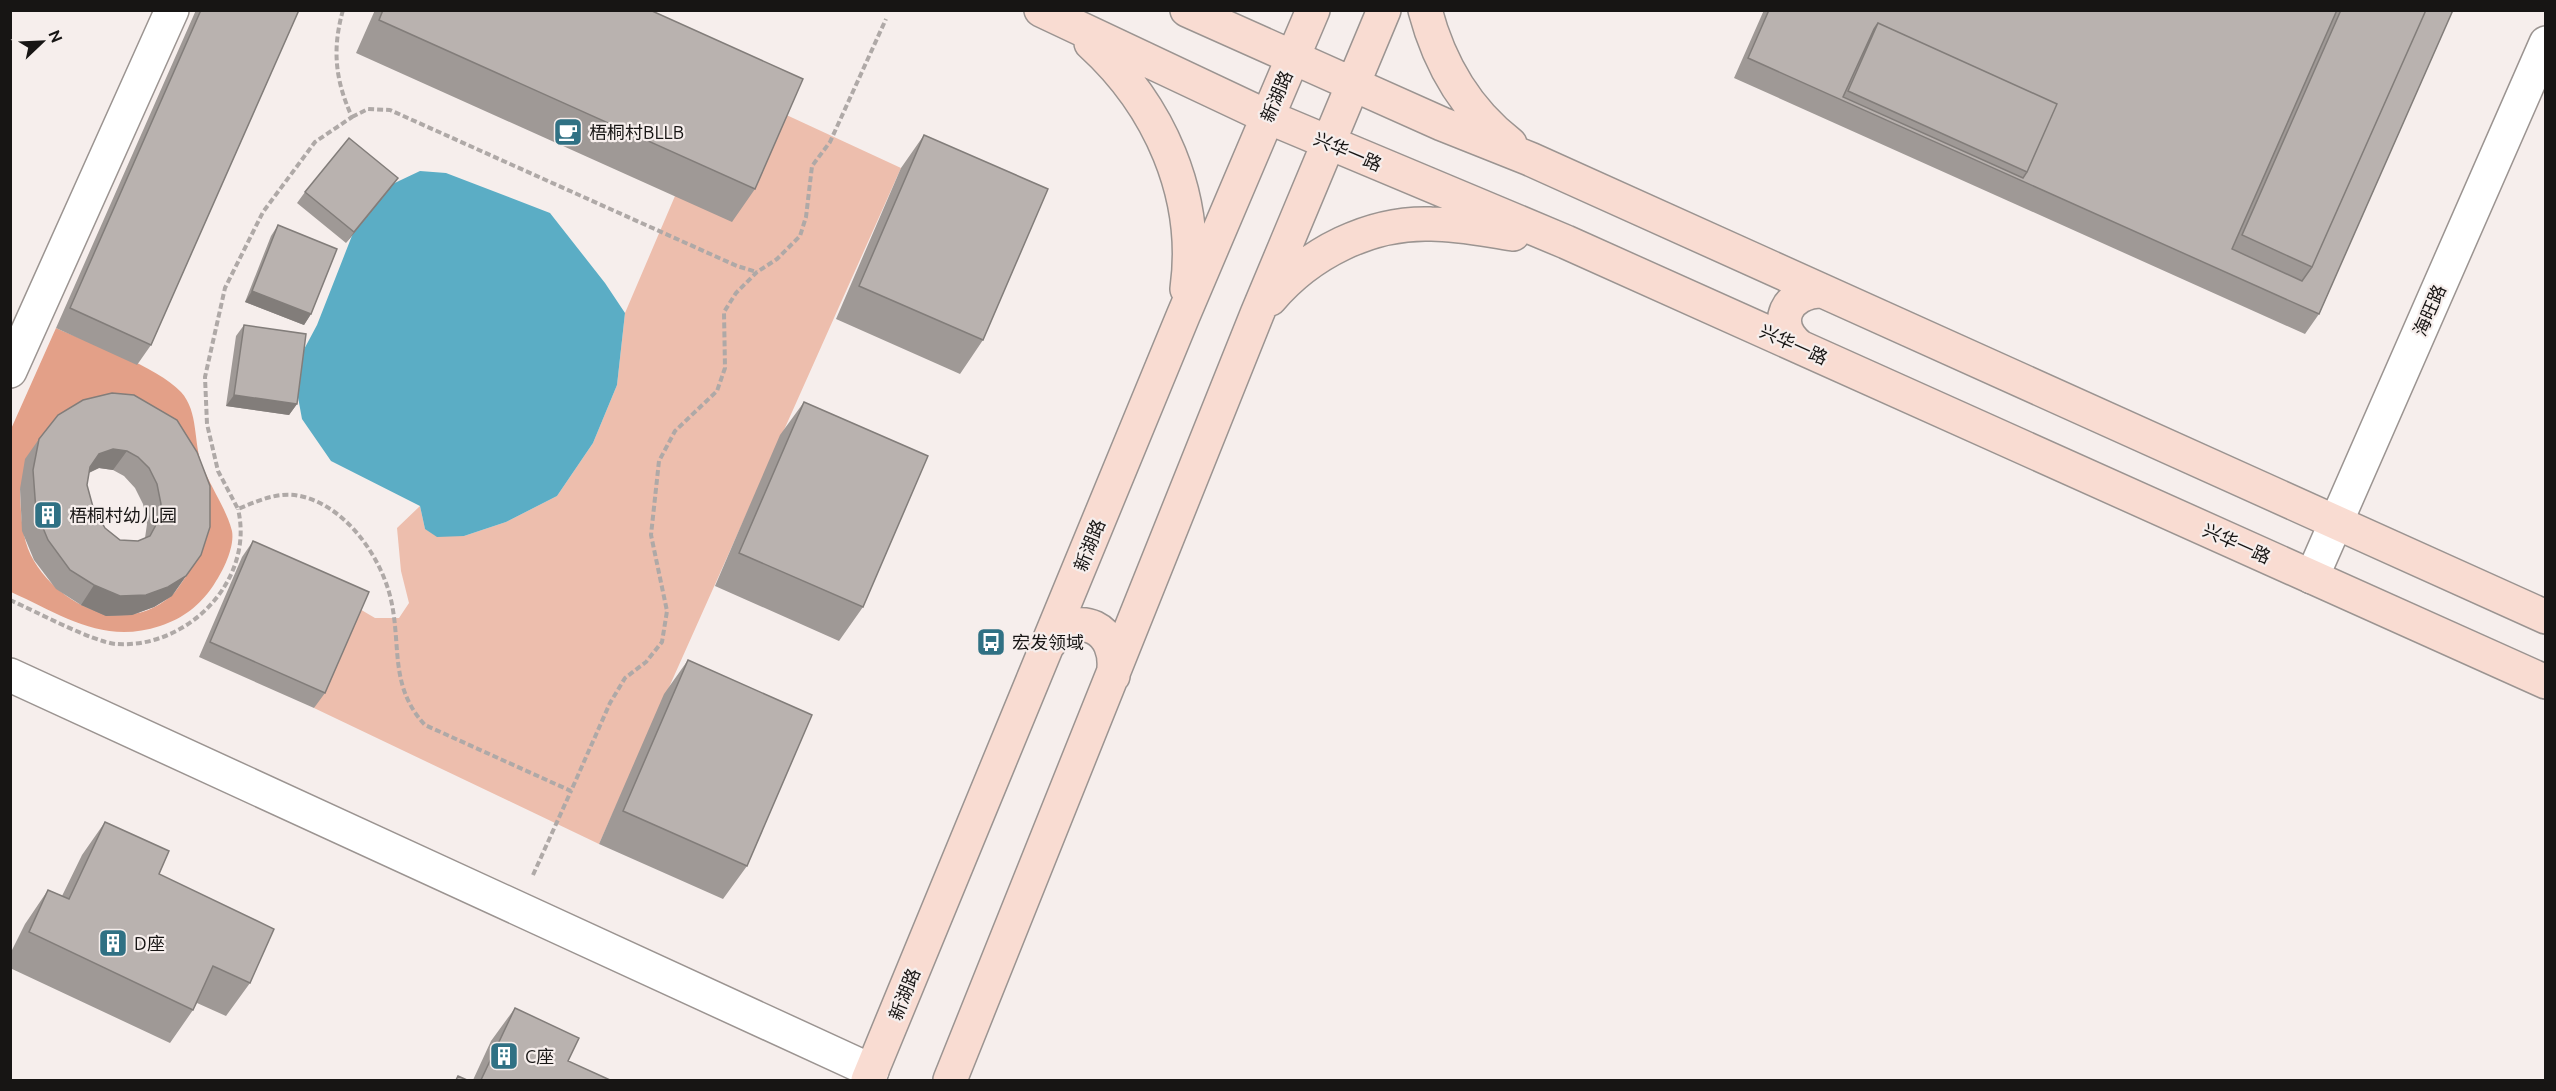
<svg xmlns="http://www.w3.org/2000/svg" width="2556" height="1091" viewBox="0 0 2556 1091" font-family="Ubuntu,'Noto Sans SC',sans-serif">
	<rect width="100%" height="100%" fill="#f6eeec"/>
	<path fill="#edbead" d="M780 112 901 168 599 844 314 708 358 608 375 618H399L409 603 401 571 397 528 420 506 425 529 464 536 506 522 557 496 593 443 617 385 625 313 675 196Z"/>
	<path fill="#e3a088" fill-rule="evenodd" d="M56 328C89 343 157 366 181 392 199 412 193 442 202 465 211 488 226 508 232 531 235 548 222 573 213 586 199 606 184 618 160 626 103 645 62 615 11 592V429ZM98 413 188 574C182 581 177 591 171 596 125 636 62 607 34 561 21 539 21 514 20 489Z"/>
	<path fill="#5badc5" d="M420 171 446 173 550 213 605 283 625 313 617 385 593 443 557 496 506 522 464 536 437 537 425 529 420 506 331 461 302 419 293 370 317 325 355 228 382 189Z"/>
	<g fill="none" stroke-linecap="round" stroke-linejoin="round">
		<g stroke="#9b9491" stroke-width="36">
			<path id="minor" d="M10 371 172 10
				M10 675 872 1071"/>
		</g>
		<g stroke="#9b9491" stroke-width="36">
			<path id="tertiary" d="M2312 577 2546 43"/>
		</g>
		<g stroke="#9b9491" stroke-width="36">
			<path id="secondary" d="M1041 10 1268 117 1566 242 2546 682
				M1187 10 1442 124 1530 159 2546 617
				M1425 10C1439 63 1466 110 1510 144
				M1091 43C1159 105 1200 195 1187 289
				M1270 299C1309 253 1370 222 1431 224 1459 224 1486 230 1513 234
				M1800 347C1770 324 1787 291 1822 291
				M1047 646C1076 605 1122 628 1113 676
				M868 1080 1183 316 1313 10
				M950 1080 1257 314 1384 10"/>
		</g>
		<path stroke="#afa9a7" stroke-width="4" stroke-dasharray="6 3" stroke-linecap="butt" d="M343 10C332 49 335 80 352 117L315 142 263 212 225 288 205 377 207 424 218 471 238 509C257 501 279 491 300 496 343 505 377 551 389 592 403 641 387 684 425 725L571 791 610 703 625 678 646 662 662 642 667 611 651 535 659 461 675 431 717 391 725 368 724 312 736 293 757 272 777 259 800 236 806 217 812 166 830 142 886 19
			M352 117 368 109 390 110 737 266 757 272
			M10 600C35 611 93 642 116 644 188 649 255 580 238 509
			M533 875 571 791"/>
		<use href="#minor" stroke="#fff" stroke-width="33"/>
		<use href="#tertiary" stroke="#fff" stroke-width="33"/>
		<use href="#secondary" stroke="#f9dcd2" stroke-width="33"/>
	</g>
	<path fill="#9f9996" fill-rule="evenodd" d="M196 10H299L151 345 137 365 56 328Z
		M375 10H650L755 189 732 222 356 53Z
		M1764 10H2453L2319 314 2305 334 1734 78Z
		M924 135 983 340 960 374 836 319 901 168Z
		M390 189 346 243 297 203 305 192Z
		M278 225 311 314 304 325 245 302 271 236Z
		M244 325 297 404 289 415 226 406 236 336Z
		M804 402 863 607 839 641 715 586 780 435Z
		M177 420 172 596 154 607 132 615 106 616 81 605 56 589 34 560 22 531 20 489 25 459 39 439ZM99 468 113 470 124 476 135 488 143 504 147 524 145 538 138 541 120 540 105 528 93 507 87 485 89 473Z
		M253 541 325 693 314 708 199 657 242 557Z
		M688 660 747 866 723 899 599 844 664 694Z
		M105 822 159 874 250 983 226 1016 197 1003 193 1010 170 1043 10 968V954L25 924 48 890 62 896 82 855Z
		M515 1008 568 1061 610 1080H473L491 1041Z"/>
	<path fill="#827d7a" d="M398 178 390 189 346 243 354 232Z
		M252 291 311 314 304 325 245 302Z
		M234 395 297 404 289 415 226 406Z
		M113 449 127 451 113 470 99 468 86 474 99 454Z
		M201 555 172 596 154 607 132 615 106 616 81 605 94 585Z"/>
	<path fill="#b9b2af" stroke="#827d7a" stroke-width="1.5" fill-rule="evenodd" d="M201 10H299L151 345 70 308Z
		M383 10H650L803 79 755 189 379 20Z
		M1769 10H2337L2232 249 2302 281 2312 267 2426 10H2453L2319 314 1748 58ZM1878 23 2057 104 2027 172 2023 178 1843 97 1874 29Z
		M2341 10H2426L2312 267 2242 235Z
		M1878 23 2057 104 2027 172 1848 91Z
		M924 135 1048 189 983 340 859 286Z
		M349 138 398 178 354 232 305 192Z
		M278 225 337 249 311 314 252 291Z
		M244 325 306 334 297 404 234 395Z
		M112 393 134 395 177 420 197 452 210 486V527L201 555 186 576 168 587 146 595 120 596 94 585 70 570 48 540 36 511 33 470 39 439 58 415 83 400ZM113 449 127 451 138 457 149 468 157 484 161 504 158 521 150 536 138 541 120 540 105 528 93 507 87 485 90 467 99 454Z
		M804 402 928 456 863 607 739 553Z
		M253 541 369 592 325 693 210 642Z
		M688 660 812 715 747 866 623 811Z
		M105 822 169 851 159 874 274 929 250 983 213 966 193 1010 29 932 48 890 69 899Z
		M515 1008 579 1038 568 1061 610 1080H481Z
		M458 1076 467 1080H456Z"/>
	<defs>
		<g id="cafe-square" transform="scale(1.5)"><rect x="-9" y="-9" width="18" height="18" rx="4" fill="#307184" stroke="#f6eeec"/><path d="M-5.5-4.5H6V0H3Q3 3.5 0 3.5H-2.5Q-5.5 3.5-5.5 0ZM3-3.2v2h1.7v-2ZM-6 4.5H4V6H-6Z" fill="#fff"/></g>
		<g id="building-square" transform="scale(1.5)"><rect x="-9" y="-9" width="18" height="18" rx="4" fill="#307184" stroke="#f6eeec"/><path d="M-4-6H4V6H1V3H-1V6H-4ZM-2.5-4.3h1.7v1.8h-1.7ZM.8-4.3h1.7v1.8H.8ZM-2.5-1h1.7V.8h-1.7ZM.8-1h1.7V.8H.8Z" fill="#fff"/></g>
		<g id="bus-square" transform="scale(1.5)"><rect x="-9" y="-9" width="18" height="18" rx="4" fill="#307184" stroke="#f6eeec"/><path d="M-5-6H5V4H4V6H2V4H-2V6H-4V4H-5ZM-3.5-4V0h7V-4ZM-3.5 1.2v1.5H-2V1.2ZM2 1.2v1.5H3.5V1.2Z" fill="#fff"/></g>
	</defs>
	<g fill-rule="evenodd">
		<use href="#cafe-square" x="568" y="132"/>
		<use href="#building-square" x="48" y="515"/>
		<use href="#bus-square" x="991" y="642"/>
		<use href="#building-square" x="113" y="943"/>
		<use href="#building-square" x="504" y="1056"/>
	</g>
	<g text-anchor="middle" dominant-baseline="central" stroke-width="4.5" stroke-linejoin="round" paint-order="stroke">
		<g font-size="18" fill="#171514" stroke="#f6eeec">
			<text transform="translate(1276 96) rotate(-67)">新湖路</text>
			<text transform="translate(1348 151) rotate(23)">兴华一路</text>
			<text transform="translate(2429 310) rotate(-66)">海旺路</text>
			<text transform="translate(1794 344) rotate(24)">兴华一路</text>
			<text transform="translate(2237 543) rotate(24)">兴华一路</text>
			<text transform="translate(1089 545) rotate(-68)">新湖路</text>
			<text transform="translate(904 994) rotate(-68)">新湖路</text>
		</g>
		<g font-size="18" fill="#171514" stroke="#f6eeec" text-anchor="start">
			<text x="589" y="132">梧桐村BLLB</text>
			<text x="69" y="515">梧桐村幼儿园</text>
			<text x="1012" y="642">宏发领域</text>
			<text x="134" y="943">D座</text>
			<text x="525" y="1056">C座</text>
		</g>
	</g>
	<rect width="2556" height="1091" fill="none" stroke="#171514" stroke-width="24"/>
	<g transform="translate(42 42) rotate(67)" stroke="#f6eeec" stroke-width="4.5" paint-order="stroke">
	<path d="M0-4.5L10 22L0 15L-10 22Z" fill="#171514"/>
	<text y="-9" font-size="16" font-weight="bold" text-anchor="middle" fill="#171514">N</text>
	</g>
</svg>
